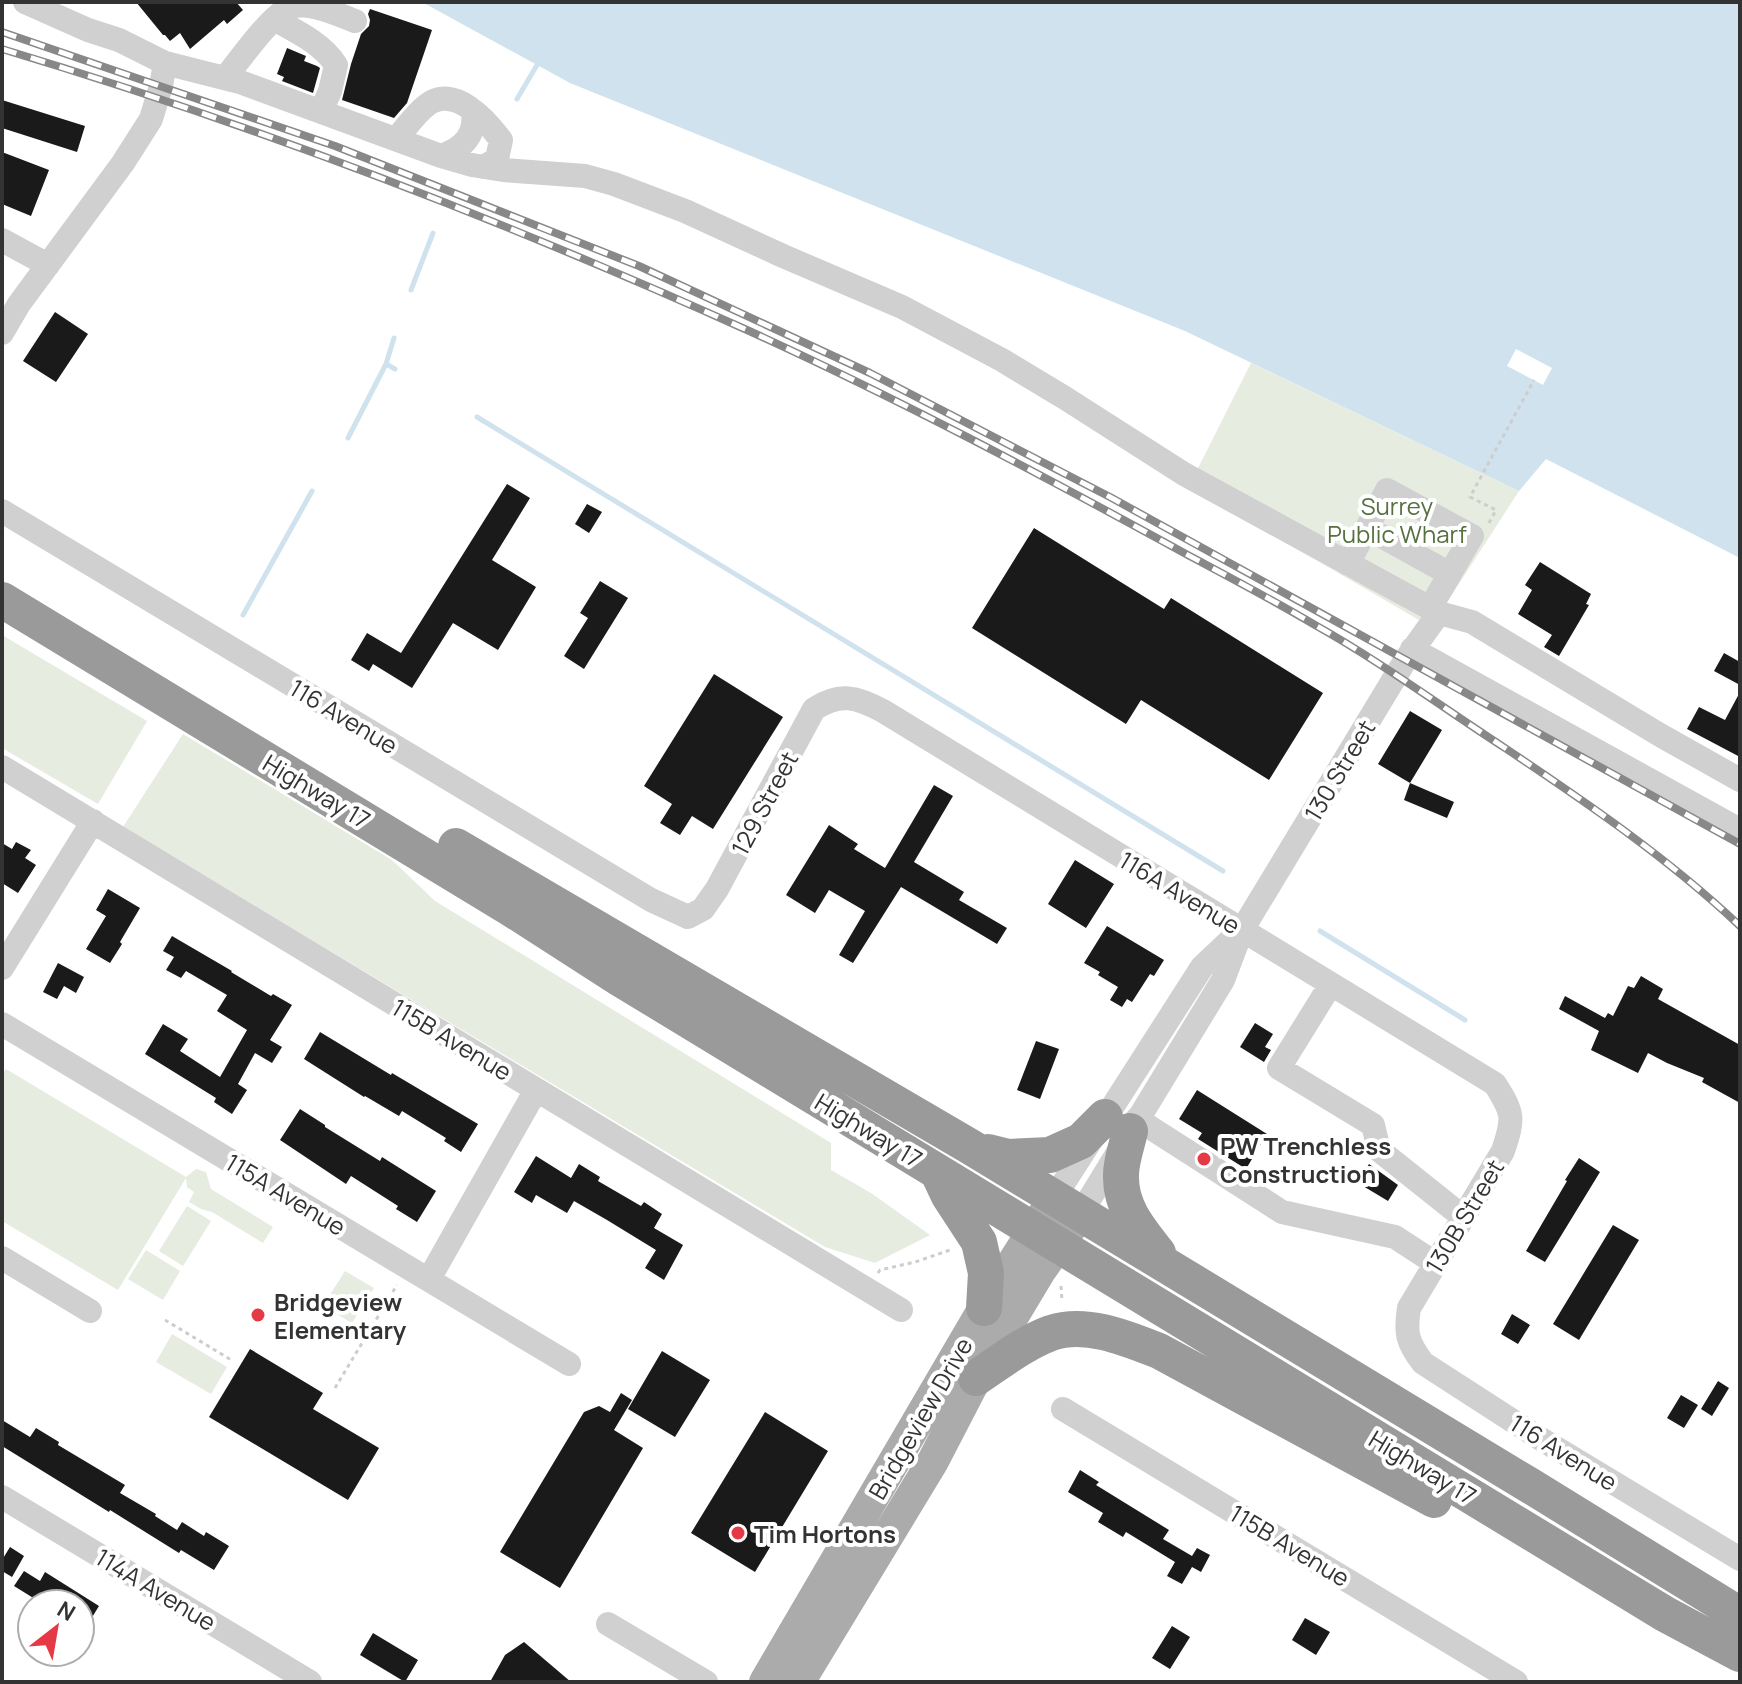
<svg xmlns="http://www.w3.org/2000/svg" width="1742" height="1684" viewBox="0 0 1742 1684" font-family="Manrope,sans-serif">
	<rect width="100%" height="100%" fill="#fff"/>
	<path fill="#e6ecdf" d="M1251 363 1519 491 1431 627 1328 567 1188 488Z
		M2 635 147 721 98 804 2 748Z
		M183 734 392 860 435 901 831 1143V1170L871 1193 930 1235 875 1263 825 1247 123 827Z
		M6 1069 186 1177 196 1169 206 1172 211 1189 273 1227 263 1243 212 1212 201 1209 189 1202 194 1192 187 1187 186 1178 118 1290 2 1221V1075Z
		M187 1206 211 1221 183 1266 159 1251Z
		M146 1250 180 1271 163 1300 128 1279Z
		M345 1271 374 1288 352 1323 323 1306Z
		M172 1334 227 1367 211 1394 156 1362Z"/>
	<path fill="#cfe2ee" d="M422 2H1740V558L1546 459 1519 491 1185 331 570 83Z"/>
	<path fill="#fff" d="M1516 349 1552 368 1543 385 1507 366Z"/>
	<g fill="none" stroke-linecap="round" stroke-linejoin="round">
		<path stroke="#cfe2ee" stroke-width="5" d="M517 99 537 65
			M411 290 433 233
			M394 338 386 364 395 369
			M477 417 1223 871
			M348 438 386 364
			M243 615 312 491
			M1320 931 1465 1020"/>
	</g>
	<path fill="#1a1a1a" d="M136 2H236L243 10 227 24 224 20 190 49 180 33 170 41 165 35H163Z
		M370 9 432 30 407 103 394 118 342 100 351 64 361 34 369 26 370 20 368 14Z
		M287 48 306 56 304 61 317 66 320 68 313 93 282 81 284 77 277 74Z
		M2 100 85 126 77 152 2 128Z
		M2 152 49 170 31 216 2 204Z
		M55 312 88 334 56 382 23 361Z
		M507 484 530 498 492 560 536 587 498 650 453 623 412 688 373 664 369 671 351 660 367 633 401 653Z
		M587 504 602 512 589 533 575 524Z
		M1034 528 1164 609 1171 598 1323 693 1269 780 1141 700 1126 724 972 628Z
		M1540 562 1591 594 1586 604 1589 605 1559 656 1544 647 1552 635 1518 614 1532 590 1525 585Z
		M600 581 628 598 584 669 564 656 588 618 580 613Z
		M1724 653 1740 662V685L1714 671Z
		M714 674 783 717 713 829 692 816 680 835 660 823 672 804 644 786Z
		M1740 692V757L1687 729 1699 707 1725 720Z
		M1410 711 1442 730 1410 783 1378 764Z
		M1410 783 1454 802 1447 818 1404 800Z
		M934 785 953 796 914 862 964 892 959 900 1007 928 997 944 901 887 853 963 839 955 865 911 829 890 815 913 786 895 829 825 858 844 854 849 885 868Z
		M16 842 31 850 25 858 36 865 18 893 2 883V843L12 849Z
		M1075 860 1114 884 1086 928 1048 904Z
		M108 889 140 908 120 942 122 944 110 963 86 949 106 916 96 910Z
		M1107 926 1164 960 1154 976 1150 974 1132 1002 1127 999 1122 1007 1110 1000 1118 987 1098 975 1100 972 1084 963Z
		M172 936 232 971 231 972 271 996 273 994 292 1005 270 1040 282 1047 272 1063 255 1053 238 1084 247 1090 232 1114 214 1102 216 1098 145 1054 163 1024 188 1039 180 1051 220 1077 247 1030 217 1011 227 995 186 971 181 978 166 970 174 957 163 951Z
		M58 963 84 977 76 993 64 986 57 999 43 992Z
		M1641 976 1663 989 1658 999 1740 1045V1103L1702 1082 1704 1078 1667 1063 1648 1053 1638 1073 1591 1050 1599 1031 1559 1009 1565 996 1605 1018 1608 1013 1613 1016 1628 986 1634 988Z
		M1255 1023 1273 1034 1265 1047 1271 1050 1264 1062 1240 1047Z
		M320 1032 391 1075 392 1073 478 1124 461 1152 444 1141 446 1138 402 1111 399 1116 365 1096 364 1097 304 1059Z
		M1036 1041 1059 1049 1040 1099 1017 1090Z
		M1197 1090 1267 1134 1246 1169 1198 1139 1202 1133 1179 1119Z
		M300 1109 325 1125V1127L380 1161 382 1157 436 1191 417 1222 396 1209 398 1206 351 1176 346 1184 280 1140Z
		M536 1156 571 1178 579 1164 600 1177 598 1181 641 1206 644 1202 662 1214 654 1228 683 1245 664 1280 645 1268 656 1250 607 1220 574 1201 567 1213 536 1195 532 1203 514 1192Z
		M1579 1158 1600 1172 1545 1262 1526 1251 1567 1181 1565 1180Z
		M1369 1164 1398 1185 1388 1201 1358 1183Z
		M1613 1225 1639 1240 1579 1340 1553 1324Z
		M1512 1314 1530 1325 1518 1344 1501 1334Z
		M250 1349 323 1393 313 1409 379 1448 348 1500 209 1417Z
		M662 1351 710 1380 675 1437 628 1409Z
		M1718 1381 1729 1388 1712 1416 1701 1409Z
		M621 1393 632 1400 614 1430 643 1448 560 1588 500 1552 584 1412 599 1406 610 1412Z
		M1681 1395 1698 1405 1684 1428 1667 1418Z
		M765 1412 828 1451 755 1572 691 1533Z
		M2 1420 30 1437 36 1428 59 1442 58 1445 125 1485 120 1493 156 1514 155 1516 177 1530 182 1522 204 1536 206 1532 229 1546 214 1570 181 1550 179 1553 110 1510 109 1512 2 1446Z
		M1080 1470 1099 1482 1096 1485 1169 1530 1163 1539 1192 1556 1197 1548 1210 1555 1201 1572 1192 1567 1182 1584 1167 1576 1175 1562 1126 1532 1123 1537 1098 1522 1103 1513 1068 1492Z
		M10 1547 24 1556 12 1577 2 1571V1560Z
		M24 1571 40 1581 45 1572 99 1606 80 1637V1604H43L14 1586Z
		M1305 1618 1330 1632 1316 1655 1292 1640Z
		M1172 1626 1190 1637 1170 1669 1152 1658Z
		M373 1633 418 1660 405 1682 360 1655Z
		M524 1642 571 1682H490L505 1655Z"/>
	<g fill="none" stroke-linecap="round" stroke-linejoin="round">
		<path stroke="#cdcdcd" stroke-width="3" stroke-dasharray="4 4" stroke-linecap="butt" d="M1489 523 1496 510 1470 497 1534 380
			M878 1273 880 1270 915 1262 953 1249
			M1061 1286 1062 1302
			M165 1320 233 1361
			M335 1388 397 1285"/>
		<path stroke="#d0d0d0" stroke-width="24" d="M25 2 88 30 119 40 165 63 240 82 441 156 472 165 503 170 585 176 614 184 685 211 783 256 902 307 1002 360 1065 398 1184 474 1439 613 1472 622 1660 735 1740 780
			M274 19C296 31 323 44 336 65L330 91 321 112
			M225 78C239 61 269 17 289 8 308 0 337 14 355 21
			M396 139C406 128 415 114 427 105 454 84 486 120 501 140L497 159 484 167
			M441 156C464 148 476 135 473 111
			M2 240 48 265
			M2 333 19 304 123 163 151 119 161 86 165 63
			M2 511 651 900 688 917 703 909 717 889 814 709C840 692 857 697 883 711L1495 1084C1514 1114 1514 1118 1503 1151L1409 1308C1405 1333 1407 1342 1423 1363L1536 1436 1740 1559
			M1367 528 1450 574
			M1348 564 1387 490 1472 536 1430 608
			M1412 649 1740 830
			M2 767 901 1310
			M2 968 93 821
			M1331 984 1279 1068 1373 1125 1379 1150 1463 1217
			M2 1024 569 1364
			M1137 1119 1282 1212 1395 1237 1435 1263
			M1054 1198 1202 967 1237 934
			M1081 1213 1223 980 1242 930 1406 659 1439 613
			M2 1258 90 1311
			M429 1279 536 1090
			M1063 1409 1516 1682
			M2 1497 310 1682
			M608 1624 706 1682"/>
		<path stroke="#ababab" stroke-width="32" d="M765 1682 984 1308 1054 1198
			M799 1682 933 1461 976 1378 1040 1271 1081 1213"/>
		<path stroke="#9a9a9a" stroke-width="36" d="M2 600 510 908 619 978 1665 1614 1740 1654
			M456 846 969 1146 1529 1485 1740 1615
			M1130 1131C1127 1145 1121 1161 1121 1175 1120 1207 1139 1229 1158 1253
			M988 1152 1008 1157 1050 1155 1081 1141 1105 1117
			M940 1177 949 1196 979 1242 986 1273 984 1308
			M976 1378C1000 1362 1024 1343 1051 1333 1086 1321 1126 1338 1159 1351L1434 1500"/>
		<g stroke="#888" stroke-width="8">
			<path id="rail" d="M2 32 335 146 639 266 870 373 1110 497 1740 844
				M2 49C256 125 505 221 747 330 897 398 1042 475 1186 554 1229 577 1273 600 1315 625 1381 662 1442 707 1505 748 1587 803 1668 858 1740 926"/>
		</g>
		<use href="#rail" stroke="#fff" stroke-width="5" stroke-dasharray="15" stroke-linecap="butt"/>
	</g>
	<g fill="#e63946" stroke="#fff" stroke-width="3">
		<circle cx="1204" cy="1159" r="8"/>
		<circle cx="258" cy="1315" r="8"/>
		<circle cx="738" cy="1533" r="8"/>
	</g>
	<g text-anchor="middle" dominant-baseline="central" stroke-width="8" stroke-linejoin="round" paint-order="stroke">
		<g font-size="24" fill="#56703f" stroke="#fff">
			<text x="1397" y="505">Surrey<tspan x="1397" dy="28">Public Wharf</tspan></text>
		</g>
		<g font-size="24" fill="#333" stroke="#fff">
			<text transform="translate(344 716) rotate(31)">116 Avenue</text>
			<text transform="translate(1339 770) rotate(-59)">130 Street</text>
			<text transform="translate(317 791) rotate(31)">Highway 17</text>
			<text transform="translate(764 803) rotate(-62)">129 Street</text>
			<text transform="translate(1180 892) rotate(31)">116A Avenue</text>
			<text transform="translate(452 1039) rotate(31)">115B Avenue</text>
			<text transform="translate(869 1130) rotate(31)">Highway 17</text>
			<text transform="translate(286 1194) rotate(31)">115A Avenue</text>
			<text transform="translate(1464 1216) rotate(-59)">130B Street</text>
			<text transform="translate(920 1418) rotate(-60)">Bridgeview Drive</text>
			<text transform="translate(1564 1452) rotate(32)">116 Avenue</text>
			<text transform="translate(1423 1467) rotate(31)">Highway 17</text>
			<text transform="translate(1290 1545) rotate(31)">115B Avenue</text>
			<text transform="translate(156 1589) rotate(31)">114A Avenue</text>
		</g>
		<g font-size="24" font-weight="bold" fill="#333" stroke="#fff" text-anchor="start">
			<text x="1220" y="1145">PW Trenchless<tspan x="1220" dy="28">Construction</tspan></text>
			<text x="274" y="1301">Bridgeview<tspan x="274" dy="28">Elementary</tspan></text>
			<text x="754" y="1533">Tim Hortons</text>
		</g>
	</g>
	<rect width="1742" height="1684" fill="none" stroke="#333333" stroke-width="8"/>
	<g transform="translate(56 1628) rotate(31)"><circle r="38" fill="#ffffff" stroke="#adadad" stroke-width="2"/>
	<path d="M0-6L14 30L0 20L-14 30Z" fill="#e63946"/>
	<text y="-12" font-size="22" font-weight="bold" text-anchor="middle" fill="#333333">N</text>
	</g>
</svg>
